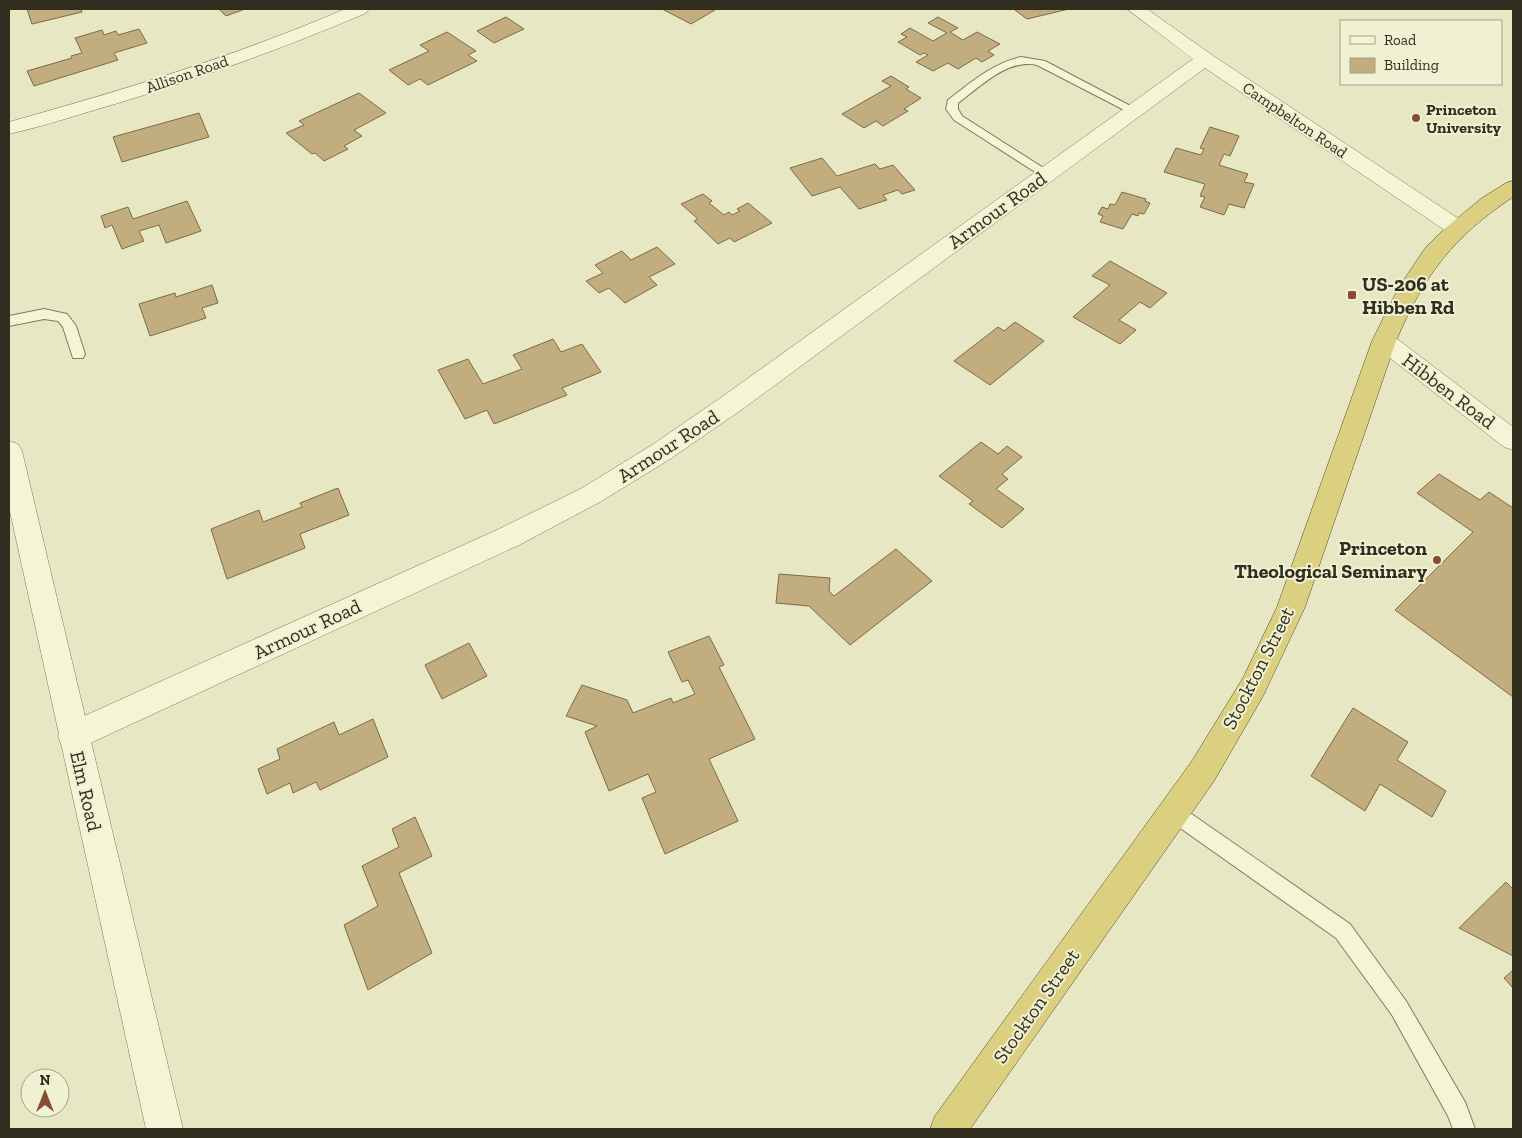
<svg xmlns="http://www.w3.org/2000/svg" width="1522" height="1138" viewBox="0 0 1522 1138" font-family="'Zilla Slab',serif">
	<rect width="100%" height="100%" fill="#e8e7c4"/>
	<path fill="#c2ad7f" stroke="#7d6b46" d="M27 9H81L82 12 32 24Z
		M219 9H245L226 16Z
		M662 9H712L715 10 691 24Z
		M1021 9H1069L1027 19 1015 10Z
		M506 17 524 29 494 43 477 31Z
		M938 17 958 28 950 32 963 40 977 32 1000 44 988 51 994 55 982 62 976 58 958 69 948 63 933 71 916 62 928 55 924 53 920 55 898 42 907 37 901 34 910 28 933 41 947 33 928 23Z
		M139 29 147 43 114 53 118 60 34 86 27 71 72 58 71 56 82 53 75 38 102 30 104 35 116 31 118 35Z
		M447 32 476 51 468 55 477 61 428 85 420 79 408 85 389 70 429 51 420 45Z
		M891 76 909 87 906 89 921 98 904 109 908 111 883 126 876 121 864 128 842 114 891 86 882 81Z
		M359 93 386 113 354 130 362 136 344 146 348 149 324 161 315 153 312 154 286 133 304 125 299 121Z
		M199 113 209 137 122 162 113 137Z
		M1210 127 1239 136 1230 156 1224 154 1219 165 1248 174 1244 182 1254 184 1244 208 1229 204 1224 215 1200 207 1205 197 1200 196 1205 184 1164 172 1176 148 1201 155 1204 149 1200 148Z
		M822 158 837 176 875 164 880 169 893 165 915 190 902 194 898 190 883 195 887 200 859 209 840 187 812 196 790 168Z
		M1122 192 1146 199 1145 201 1150 203 1144 214 1139 213 1138 216 1132 214 1123 229 1100 222 1103 216 1098 214 1102 207 1108 209 1110 204 1115 205Z
		M703 194 712 201 709 203 724 215 729 212 732 215 740 211 737 209 748 203 772 223 734 242 730 238 718 244 694 221 698 219 681 204Z
		M187 201 201 231 166 243 159 225 139 231 144 241 122 249 112 225 105 228 101 216 128 207 133 219Z
		M657 247 675 264 649 277 657 285 625 303 609 288 599 293 586 281 603 273 595 265 622 251 631 260Z
		M1110 261 1167 293 1150 308 1140 302 1119 320 1136 330 1120 344 1073 317 1110 285 1092 276Z
		M212 285 218 303 202 308 206 318 150 336 139 304 175 293 176 297Z
		M1015 322 1044 341 990 385 954 361 998 327 1004 331Z
		M553 339 561 352 582 344 601 372 562 388 567 395 494 424 487 410 465 419 438 370 468 359 483 384 522 369 513 355Z
		M981 442 998 454 1007 446 1022 457 1002 474 1008 479 996 489 1024 509 1002 528 969 504 973 501 939 476Z
		M1439 474 1480 500 1489 492 1513 508V697L1395 610 1473 532 1417 493Z
		M338 488 349 515 300 534 305 548 227 579 211 529 259 510 263 522 302 507 300 503Z
		M896 549 932 581 850 645 809 606 776 603 779 574 830 578 829 591 834 596Z
		M709 636 724 665 719 667 755 739 709 759 738 821 665 854 642 798 656 792 648 774 609 791 585 732 597 726 566 716 582 685 627 700 633 713 671 698 673 703 695 694 688 680 682 682 668 652Z
		M469 643 487 676 442 699 425 665Z
		M1353 708 1408 742 1397 760 1446 791 1432 817 1380 784 1365 811 1311 776Z
		M373 719 388 757 320 790 316 782 293 793 290 783 267 794 258 769 280 759 277 749 334 722 339 735Z
		M415 817 432 856 399 873 432 953 368 990 344 925 378 906 362 866 399 847 392 829Z
		M1506 882 1513 889V956L1459 928Z
		M1513 970V988L1504 978Z"/>
	<g fill="none" stroke-linecap="round" stroke-linejoin="round">
		<g stroke="#807a5d" stroke-width="2">
			<path id="service" d="M1021 57 1045 61 1140 111 1138 113H1130L1037 65C1008 58 980 87 958 103V109L962 116 1053 174 1047 178 1043 177 954 120 946 109 948 100C970 83 993 63 1021 57Z
				M44 309 67 314 76 326 85 354 83 358H73L63 327 58 321 44 319 9 326V316Z
				M1173 803 1180 806 1350 924 1406 1001 1465 1102 1475 1129H1453L1448 1116 1392 1015 1336 938 1166 818 1164 812 1166 806Z"/>
		</g>
		<g stroke="#807a5d" stroke-width="1">
			<path id="minor" d="M345 9H369L366 13C284 48 201 78 115 104 80 114 45 126 9 134V122C123 90 236 56 345 9Z
				M1127 9H1147L1212 55 1465 223 1468 228 1465 233 1457 235 1449 233 1205 68 744 408 670 459 600 502 519 545 84 746 73 750 62 746 58 736 62 726 499 529 582 488 652 445 726 394 1193 59Z
				M1384 333 1392 335 1513 427V450L1504 447 1376 347 1372 341 1376 335Z"/>
		</g>
		<g stroke="#807a5d" stroke-width="1">
			<path id="tertiary" d="M9 441 18 444 22 451 183 1129H146L9 507Z"/>
		</g>
		<g stroke="#4f4731" stroke-width="1">
			<path id="trunk" d="M1513 181V197C1453 237 1424 275 1396 341L1305 607 1263 696 1214 781 970 1129H930L935 1116 1192 761 1243 678 1277 607 1372 341 1399 287 1426 247 1443 230 1482 198 1506 183Z"/>
		</g>
		<use href="#service" fill="#f4f4d6" fill-rule="evenodd"/>
		<use href="#minor" fill="#f4f4d6" fill-rule="evenodd"/>
		<use href="#tertiary" fill="#f4f4d6" fill-rule="evenodd"/>
		<use href="#trunk" fill="#dad080" fill-rule="evenodd"/>
	</g>
	<g fill="#884b34" stroke="#f0f0d3" stroke-width="2">
		<circle cx="1416" cy="118" r="5"/>
		<rect x="1347" y="290" width="10" height="10" rx="2.5"/>
		<circle cx="1437" cy="560" r="5"/>
	</g>
	<g text-anchor="middle" dominant-baseline="central" stroke-width="4" stroke-linejoin="round" paint-order="stroke">
		<g font-size="16" fill="#322e1f" stroke="#f0f0d3">
			<text transform="translate(187 74) rotate(-19)">Allison Road</text>
			<text transform="translate(1295 120) rotate(34)">Campbelton Road</text>
		</g>
		<g font-size="16" font-weight="bold" fill="#322e1f" stroke="#f0f0d3" text-anchor="start">
			<text x="1426" y="109">Princeton<tspan x="1426" dy="18">University</tspan></text>
		</g>
		<g font-size="20" fill="#322e1f" stroke="#f0f0d3">
			<text transform="translate(997 210) rotate(-36)">Armour Road</text>
			<text transform="translate(1449 391) rotate(37)">Hibben Road</text>
			<text transform="translate(668 446) rotate(-33)">Armour Road</text>
			<text transform="translate(307 629) rotate(-25)">Armour Road</text>
			<text transform="translate(1258 668) rotate(-63)">Stockton Street</text>
			<text transform="translate(86 791) rotate(77)">Elm Road</text>
			<text transform="translate(1036 1006) rotate(-55)">Stockton Street</text>
		</g>
		<g font-size="20" font-weight="bold" fill="#322e1f" stroke="#f0f0d3" text-anchor="start">
			<text x="1362" y="284">US-206 at<tspan x="1362" dy="23">Hibben Rd</tspan></text>
			<text x="1427" y="548" text-anchor="end">Princeton<tspan x="1427" dy="23">Theological Seminary</tspan></text>
		</g>
	</g>
	<rect width="1522" height="1138" fill="none" stroke="#322e1f" stroke-width="20"/>
	<rect x="1340" y="20" width="162" height="65" fill="#f0f0d3" stroke="#a4a28b"/>
	<rect x="1350" y="36" width="25" height="8" fill="#f4f4d6" stroke="#a4a28b"/>
	<text x="1384" y="45" font-size="15" fill="#322e1f">Road</text>
	<rect x="1350" y="58" width="25" height="15" fill="#c2ad7f" stroke="#a4a28b"/>
	<text x="1384" y="70" font-size="15" fill="#322e1f">Building</text>
	<g transform="translate(45 1093)"><circle r="24" fill="#f0f0d3" stroke="#a4a28b"/>
	<path d="M0-4L9 19L0 12L-9 19Z" fill="#884b34"/>
	<text y="-8" font-size="14" font-weight="bold" text-anchor="middle" fill="#322e1f">N</text>
	</g>
</svg>
